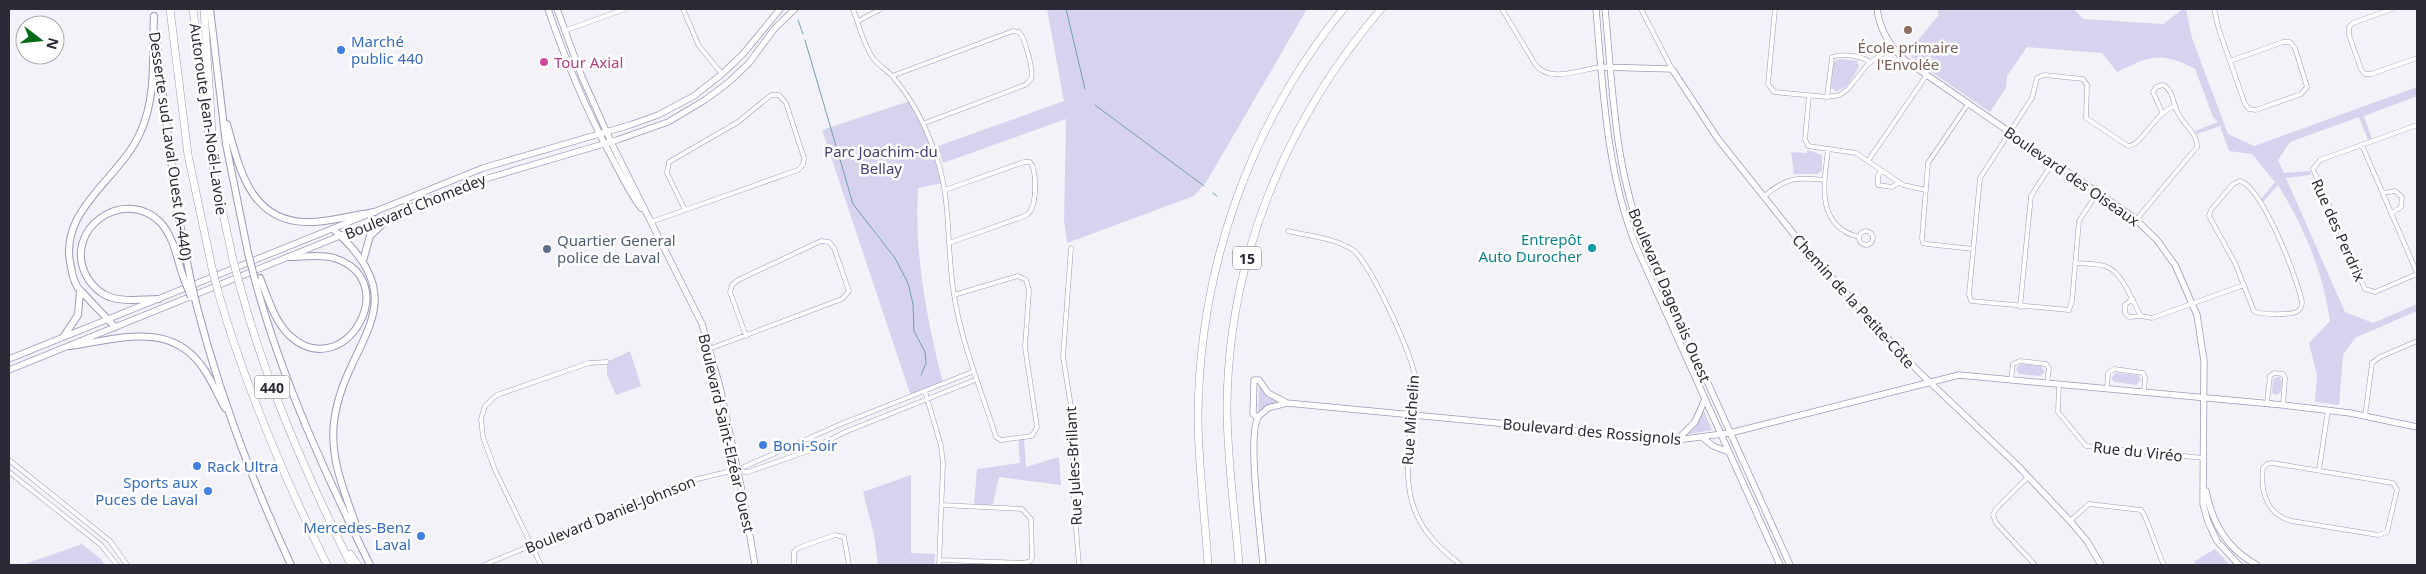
<svg xmlns="http://www.w3.org/2000/svg" width="2426" height="574" viewBox="0 0 2426 574" font-family="'Noto Sans',sans-serif">
	<rect width="100%" height="100%" fill="#f3f2f9"/>
	<path fill="#d7d3ee" d="M1047 9H1307L1207 181 1194 196 1067 243 1064 220 1066 119 943 163 938 146 1064 101Z
		M1940 9H2074L2083 19 2163 24 2183 9H2186L2192 38 2228 134 2254 146 2417 87V96L2364 116 2372 139 2368 140 2359 117 2290 142 2278 160 2284 173 2310 171 2311 175 2286 178 2345 312 2373 323 2417 304V311L2355 338 2343 355 2339 405 2315 402 2317 375 2309 343 2330 321C2323 271 2304 227 2278 185L2263 202 2261 199 2275 182 2252 154 2229 151 2220 126 2197 134 2195 131 2218 122 2213 117 2195 69C2160 51 2150 56 2117 72L2102 53 2027 47 2007 76 2006 88 1990 112 1920 64 1900 47 1902 44 1906 48 1909 46 1912 47 1939 15 1937 12Z
		M1842 59 1857 61 1859 67 1847 86 1836 92 1831 87 1833 64 1836 60Z
		M910 101 925 123 943 183 918 188C914 254 927 320 943 383L911 396 822 130Z
		M1808 150 1822 155V171L1817 174H1794L1791 152 1806 153Z
		M630 351 641 386 616 395 607 375V362Z
		M2021 364 2042 366 2045 372 2040 376 2019 374 2016 368Z
		M2116 373 2138 375 2141 380 2136 385 2114 382 2111 378Z
		M2279 376 2282 381 2281 391 2277 395 2272 393 2273 379Z
		M1259 385 1265 393 1276 401V403L1258 413Z
		M1703 409 1712 430 1688 434 1687 433Z
		M1018 438H1024L1026 467 1059 457 1061 485 999 477 992 507 974 505 977 469 1020 463Z
		M911 475V553L935 554 934 565H878L874 535 863 492Z
		M82 544 101 559 105 565H22Z
		M2215 549 2230 565H2194L2195 561Z"/>
	<g fill="none" stroke-linecap="round" stroke-linejoin="round">
		<path stroke="#72a1ad" stroke-width="1" d="M1066 9 1085 89
			M798 20 803 34
			M805 40 853 204 895 258 908 283 913 304 914 331 925 352 926 363 921 375
			M1095 105 1204 186
			M1213 193 1217 196"/>
		<g stroke="#9e99b9" stroke-width="5">
			<path id="street" d="M683 9 699 46 722 74
				M853 9C859 25 863 44 873 58 878 65 887 70 893 77 913 100 926 126 936 156 952 201 946 248 954 295 962 345 981 389 996 437L1001 440 1032 436 1037 427 1025 347 1029 290 1026 280 1018 276 954 295
				M1502 9 1535 64C1549 84 1581 69 1601 67
				M1641 9 1672 69
				M1775 9 1768 84 1774 92 1827 97 1840 95 1848 89 1868 64 1892 47
				M2214 9 2219 30 2245 104 2249 109 2256 110 2301 94 2307 87 2295 48 2290 42H2283L2230 61
				M2392 9 2353 23 2349 27V35L2361 69 2365 74H2371L2417 58
				M858 21 881 9
				M564 31 625 9
				M892 76 1013 31 1019 32C1025 38 1034 71 1031 79 1030 81 1027 83 1025 85L925 123
				M1809 95 1805 139 1808 146 1856 153 1903 185 1926 190
				M1827 97 1832 57C1842 53 1862 56 1870 62
				M1968 104 1928 163 1922 238 1923 243 1927 244 1973 249
				M2417 125 2320 160 2313 169 2365 289 2375 292 2417 274
				M2362 145 2417 273
				M1828 150C1824 183 1815 226 1859 237
				M1868 161 1926 76
				M1881 170 1878 176V185L1892 187 1898 183
				M2240 181C2263 188 2297 278 2302 302 2302 307 2301 310 2296 312 2289 315 2260 315 2254 311L2235 263 2209 216 2211 210 2233 184Z
				M945 190 1024 162H1030C1037 170 1037 204 1029 213 1029 213 1023 217 1022 217L949 243
				M2098 192 2079 221 2072 301 2069 310 1971 301 1969 294 1980 178 2032 98 2037 78 2044 75 2083 79 2087 85 2086 118 2128 146C2142 146 2154 113 2175 106
				M2383 193 2395 191 2402 197 2401 207 2391 214
				M1763 197C1787 177 1796 177 1825 180
				M2136 220 2197 147C2198 134 2183 124 2178 113 2173 104 2173 89 2163 85L2156 87 2153 92 2162 112
				M651 222 798 170 803 165 804 158 786 103 779 95H771L738 122 669 162 667 173 685 210
				M1288 231C1309 236 1335 238 1353 250 1369 261 1415 359 1415 379 1415 393 1413 407 1411 421 1404 488 1404 522 1461 565
				M1859 238a7 7 0 1 1 14 0a7 7 0 1 1-14 0Z
				M1071 248 1063 357 1073 419V491L1079 565
				M2075 263C2085 264 2098 263 2107 267 2123 273 2133 303 2141 316L2152 318 2244 285
				M2132 299 2125 305V313L2129 317 2141 316
				M2020 307 2031 196 2053 162
				M709 349 842 299 849 291 834 248 829 242 821 241 738 280 732 285 730 292 746 336
				M2011 380 2013 364 2020 361 2046 364 2049 368 2047 383
				M2059 384 2058 412 2086 446 2203 458
				M2107 388 2108 373 2114 369 2143 373 2145 377 2144 392
				M925 391 941 446 943 464 939 565
				M2267 403 2270 376 2274 373 2283 374 2285 378 2283 405
				M2365 416 2372 363 2380 357 2417 341
				M9 460 110 541 127 565
				M2272 463 2393 483 2397 490 2387 532 2378 535 2292 521C2267 515 2260 492 2263 468L2267 464Z
				M737 470 841 424 972 372
				M2319 470 2328 410
				M9 472 101 545 117 565
				M2028 477 1996 509 1993 515 1996 523 2035 565
				M2070 521 2089 504 2141 510C2146 514 2158 554 2164 565
				M939 560 1024 563 1031 561 1032 557 1031 519 1022 509 942 505
				M484 565 685 482 731 471 748 472 808 451 845 432 975 380
				M541 565 495 470 483 437 481 419 485 406 497 395 589 363 607 362
				M794 565V552L798 548 835 535 844 537 849 565"/>
		</g>
		<g stroke="#9e99b9" stroke-width="7">
			<path id="secondary" d="M548 9C565 59 585 107 610 154 620 172 628 191 641 208
				M557 9 582 77 611 142 702 324 720 387 744 501 755 565
				M1596 9C1603 89 1606 170 1636 246L1780 565
				M1605 9C1613 89 1614 171 1646 246L1790 565
				M1877 9C1880 30 1889 46 1905 60L2133 217 2157 240 2175 265 2197 315 2204 361 2203 504 2208 522 2217 541 2239 565
				M1601 67 1672 69 1718 139 1804 247 1917 370 2017 465 2070 521 2087 541 2101 565
				M9 359 483 168 630 125 658 115 694 96 722 74 743 54 780 9
				M9 370 468 184 617 140 668 122 705 100 729 82 749 63 775 28 795 9
				M1260 415 1268 408 1287 403
				M1703 438 1713 446 1729 452
				M1677 440 1695 422 1705 399
				M2206 491C2212 523 2227 549 2257 565
				M1263 565C1261 538 1247 436 1258 418L1253 414 1254 380H1259L1268 393 1287 403 1677 440 1730 433 1959 375 2283 405 2350 413 2417 427"/>
		</g>
		<g stroke="#9e99b9" stroke-width="8">
			<path id="primary" d="M210 9 226 144 248 253
				M156 37 177 208 190 277
				M227 124C240 171 251 225 313 222 334 221 354 215 375 212
				M333 229C421 306 344 340 334 422 330 458 343 488 355 522V530
				M363 261 370 236 392 215
				M260 278C268 298 274 320 289 335 343 386 406 281 334 258 320 254 303 257 289 257
				M255 280C282 380 325 473 370 565
				M159 299C144 299 127 302 113 298 102 295 93 287 87 277 61 230 124 185 161 223 175 239 177 261 184 279
				M196 303C219 393 252 481 291 565
				M115 327C104 315 92 303 81 291 75 286 72 274 71 267 57 210 120 179 140 133 157 97 152 55 154 16
				M64 336 78 315 80 291
				M70 346C115 340 168 320 201 365 211 378 217 394 225 408"/>
		</g>
		<g stroke="#9e99b9" stroke-width="8">
			<path id="highway" d="M170 9 188 155 212 268
				M193 9 213 167 233 260
				M204 9 212 132
				M240 286C266 384 307 475 351 565
				M219 295C246 389 284 477 327 565
				M350 554 358 565
				M1208 565C1205 515 1198 465 1198 414 1200 266 1250 124 1343 9
				M1239 565C1235 512 1227 460 1227 407 1228 259 1286 120 1381 9"/>
		</g>
		<use href="#street" stroke="#fff" stroke-width="4"/>
		<use href="#secondary" stroke="#fff" stroke-width="5.5"/>
		<use href="#primary" stroke="#fff" stroke-width="6"/>
		<use href="#highway" stroke="#fff" stroke-width="7"/>
		<g stroke="#9e99b9" stroke-width="8" stroke-linecap="butt">
			<path id="primary-bridge" d="M248 253 255 280
				M190 277 196 303
				M184 279 191 297"/>
		</g>
		<g stroke="#9e99b9" stroke-width="8" stroke-linecap="butt">
			<path id="highway-bridge" d="M233 260 240 286
				M212 268 219 295"/>
		</g>
		<use href="#primary-bridge" stroke="#fff" stroke-width="6"/>
		<use href="#highway-bridge" stroke="#fff" stroke-width="7"/>
	</g>
	<circle fill="#8d6e63" stroke="#fff" stroke-width="2" cx="1908" cy="30" r="5"/>
	<g fill="#3f7fe0" stroke="#fff" stroke-width="2">
		<circle cx="341" cy="50" r="5"/>
		<circle cx="763" cy="445" r="5"/>
		<circle cx="197" cy="466" r="5"/>
		<circle cx="208" cy="491" r="5"/>
		<circle cx="421" cy="536" r="5"/>
	</g>
	<circle fill="#d1479c" stroke="#fff" stroke-width="2" cx="544" cy="62" r="5"/>
	<circle fill="#0f9aa8" stroke="#fff" stroke-width="2" cx="1592" cy="248" r="5"/>
	<circle fill="#5c6f8a" stroke="#fff" stroke-width="2" cx="547" cy="249" r="5"/>
	<g text-anchor="middle" dominant-baseline="central" stroke-width="5" stroke-linejoin="round" paint-order="stroke">
		<g fill="#fff" stroke="#6b6972" stroke-width="1">
			<rect x="1233" y="246.5" width="28" height="23" rx="4"/>
			<rect x="254.5" y="375.5" width="35" height="23" rx="4"/>
		</g>
		<g font-size="14" font-weight="bold" fill="#2b2936">
			<text x="1247" y="258">15</text>
			<text x="272" y="387">440</text>
		</g>
		<g font-size="15" fill="#366cbe" stroke="#fff" text-anchor="start">
			<text x="351" y="41">Marché<tspan x="351" dy="17">public 440</tspan></text>
			<text x="773" y="445">Boni-Soir</text>
			<text x="207" y="466">Rack Ultra</text>
			<text x="198" y="482" text-anchor="end">Sports aux<tspan x="198" dy="17">Puces de Laval</tspan></text>
			<text x="411" y="527" text-anchor="end">Mercedes-Benz<tspan x="411" dy="17">Laval</tspan></text>
		</g>
		<g font-size="15" fill="#785e54" stroke="#fff">
			<text x="1908" y="47">École primaire<tspan x="1908" dy="17">l'Envolée</tspan></text>
		</g>
		<g font-size="15" fill="#b23c85" stroke="#fff" text-anchor="start">
			<text x="554" y="62">Tour Axial</text>
		</g>
		<g font-size="15" fill="#2b2936" stroke="#fff">
			<text transform="translate(209 119) rotate(82)">Autoroute Jean-Noël-Lavoie</text>
			<text transform="translate(171 146) rotate(82)">Desserte sud Laval Ouest (A-440)</text>
			<text transform="translate(2072 176) rotate(35)">Boulevard des Oiseaux</text>
			<text transform="translate(415 206) rotate(-22)">Boulevard Chomedey</text>
			<text transform="translate(2339 230) rotate(66)">Rue des Perdrix</text>
			<text transform="translate(1670 295) rotate(67)">Boulevard Dagenais Ouest</text>
			<text transform="translate(1854 301) rotate(48)">Chemin de la Petite-Côte</text>
			<text transform="translate(1410 420) rotate(-86)">Rue Michelin</text>
			<text transform="translate(1592 431) rotate(5)">Boulevard des Rossignols</text>
			<text transform="translate(727 433) rotate(77)">Boulevard Saint-Elzéar Ouest</text>
			<text transform="translate(2138 451) rotate(6)">Rue du Viréo</text>
			<text transform="translate(1073 466) rotate(-93)">Rue Jules-Brillant</text>
			<text transform="translate(610 514) rotate(-22)">Boulevard Daniel-Johnson</text>
		</g>
		<g font-size="15" fill="#4b3f72" stroke="#fff">
			<text x="881" y="151">Parc Joachim-du<tspan x="881" dy="17">Bellay</tspan></text>
		</g>
		<g font-size="15" fill="#0d838f" stroke="#fff" text-anchor="end">
			<text x="1582" y="239">Entrepôt<tspan x="1582" dy="17">Auto Durocher</tspan></text>
		</g>
		<g font-size="15" fill="#4e5e75" stroke="#fff" text-anchor="start">
			<text x="557" y="240">Quartier General<tspan x="557" dy="17">police de Laval</tspan></text>
		</g>
	</g>
	<rect width="2426" height="574" fill="none" stroke="#2b2936" stroke-width="20"/>
	<g transform="translate(40 40) rotate(106)"><circle r="24" fill="#ffffff" stroke="#aaa9af"/>
	<path d="M0-4L9 19L0 12L-9 19Z" fill="#076a16"/>
	<text y="-8" font-size="14" font-weight="bold" text-anchor="middle" fill="#2b2936">N</text>
	</g>
</svg>
